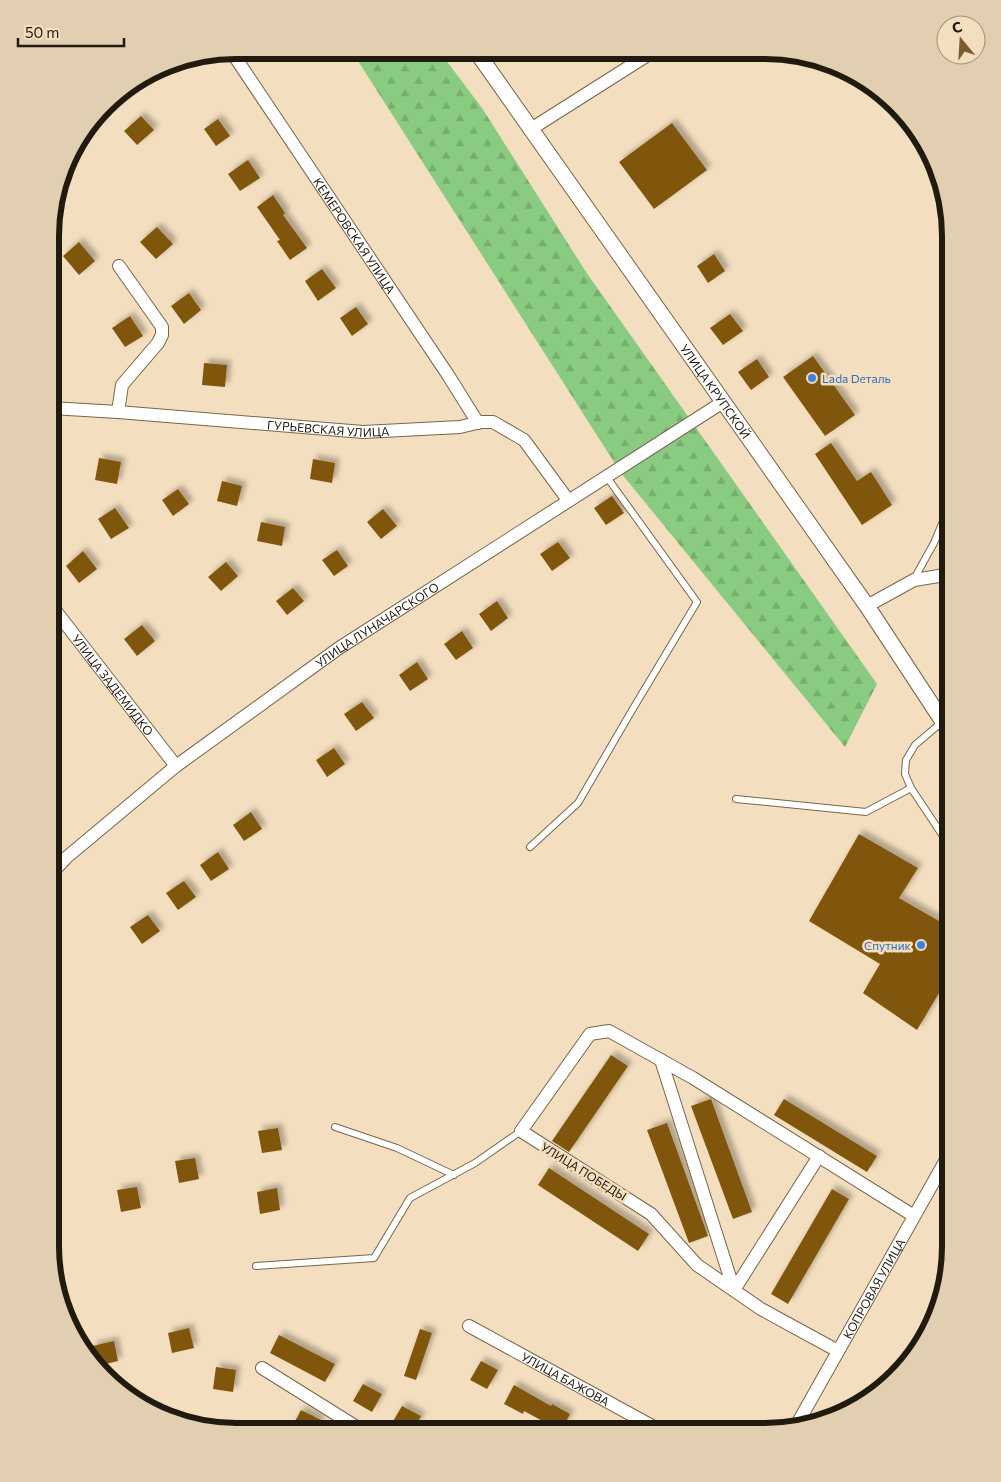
<svg xmlns="http://www.w3.org/2000/svg" width="1001" height="1482" viewBox="0 0 1001 1482" font-family="Commissioner,sans-serif">
	<defs>
		<pattern id="forest-firs" width="22" height="20" patternUnits="userSpaceOnUse" patternTransform="scale(1.25)"><rect width="22" height="20" fill="#89cb80"/><path d="M5 1l3.5 6h-7zM16 11l3.5 6h-7z" fill="#76ae6d"/></pattern>
		<filter id="shadow"><feDropShadow dx="4.5" dy="-4.5" stdDeviation="2.5" flood-color="#0004"/></filter>
	</defs>
	<rect width="100%" height="100%" fill="#f3debf"/>
	<path fill="url(#forest-firs)" d="M351 50 439 51 482 108 586 272 877 684 845 747 621 473Z"/>
	<path fill="#805609" filter="url(#shadow)" d="M141 116 154 130 137 145 124 131Z
		M218 119 230 136 216 146 204 129Z
		M672 123 707 170 654 209 619 162Z
		M248 160 260 178 240 191 228 174Z
		M273 195 285 213 283 215 307 248 290 260 277 241 280 240 257 207Z
		M157 227 173 244 156 259 140 242Z
		M79 242 95 261 79 275 63 256Z
		M714 254 725 271 708 283 697 266Z
		M322 269 336 288 318 301 305 281Z
		M189 293 201 310 184 324 171 306Z
		M356 307 368 324 352 336 340 318Z
		M730 314 743 331 723 345 710 328Z
		M130 316 143 336 125 347 112 328Z
		M813 356 855 415 825 436 783 377Z
		M757 359 769 377 751 390 738 372Z
		M204 363 227 365 225 387 202 385Z
		M831 443 857 481 871 472 892 505 862 525 815 454Z
		M99 458 121 462 117 484 95 480Z
		M313 459 335 463 332 483 310 479Z
		M222 481 242 486 237 506 217 501Z
		M178 489 189 504 173 516 162 500Z
		M612 496 624 513 606 525 594 508Z
		M115 508 129 528 111 539 98 519Z
		M383 509 397 526 381 539 367 522Z
		M261 522 285 527 282 546 257 541Z
		M558 542 570 558 552 571 540 554Z
		M337 550 348 566 334 576 322 560Z
		M83 551 97 569 79 583 66 566Z
		M226 562 238 576 221 591 208 577Z
		M293 588 304 601 287 615 276 601Z
		M497 601 508 618 491 631 479 614Z
		M142 625 155 641 137 656 124 639Z
		M462 631 473 648 456 660 444 644Z
		M417 662 428 679 410 691 399 675Z
		M362 702 374 718 356 731 344 714Z
		M334 748 345 764 327 777 316 760Z
		M251 812 262 829 244 841 233 825Z
		M859 834 918 868 899 898 951 928V973L917 1030 863 993 880 964 809 921Z
		M218 852 229 869 211 881 200 865Z
		M184 881 196 897 178 910 166 893Z
		M148 915 160 931 142 944 130 927Z
		M611 1055 628 1066 569 1152 552 1141Z
		M711 1099 752 1212 733 1219 691 1106Z
		M784 1099 877 1156 867 1172 774 1115Z
		M667 1123 708 1236 689 1243 647 1130Z
		M278 1128 282 1150 262 1153 258 1131Z
		M195 1158 199 1179 179 1183 175 1161Z
		M549 1168 649 1234 638 1251 538 1185Z
		M137 1187 141 1208 121 1212 117 1190Z
		M277 1188 280 1210 260 1214 257 1192Z
		M832 1189 849 1199 788 1304 771 1294Z
		M189 1328 194 1348 172 1353 168 1333Z
		M420 1329 432 1333 416 1380 404 1376Z
		M279 1335 335 1364 325 1382 270 1353Z
		M114 1341 118 1361 97 1366 92 1346Z
		M481 1361 498 1370 487 1389 470 1380Z
		M216 1367 236 1370 233 1392 213 1389Z
		M363 1384 382 1394 372 1412 353 1401Z
		M514 1385 551 1406 552 1404 570 1414 561 1431 524 1411 523 1414 504 1404Z
		M402 1406 421 1416 413 1431H406L392 1423Z
		M301 1410 321 1420 315 1431H298L292 1427Z"/>
	<g fill="none" stroke-linecap="round" stroke-linejoin="round">
		<g stroke="#78664a" stroke-width="8">
			<path id="service" d="M914 579 934 543 951 502
				M942 722 915 745 906 760 905 774 911 788 951 848
				M736 799 866 812 911 788
				M530 847 578 803 631 712 697 602 606 476
				M951 1058 948 1045 951 1041
				M335 1127 397 1148 454 1175
				M256 1266 374 1258 410 1198 475 1163 521 1131"/>
		</g>
		<g stroke="#78664a" stroke-width="14">
			<g id="minor">
				<path id="s1" d="M231 51 448 375 478 423"/>
				<path d="M531 129 654 51"/>
				<path id="s2" d="M51 408 118 412 363 432 460 427 481 422H493L524 440 568 500"/>
				<path d="M118 412 122 385 158 343 162 335V327L119 266"/>
				<path id="s3" d="M51 605 176 766"/>
				<path d="M867 606 914 580 951 574"/>
				<path id="s4" d="M51 874 67 857 176 766 339 648 723 402"/>
				<path d="M661 1060 734 1290"/>
				<path d="M734 1290 819 1156"/>
				<path id="s5" d="M469 1326 663 1432"/>
				<path d="M838 1351 761 1309 697 1265 651 1214 521 1131 590 1034 609 1031 693 1078 914 1216"/>
				<path d="M262 1368 363 1431"/>
				<path id="s6" d="M796 1426 951 1151"/>
			</g>
		</g>
		<g stroke="#78664a" stroke-width="17">
			<g id="tertiary">
				<path id="s7" d="M476 51 867 606 951 734"/>
			</g>
		</g>
		<use href="#service" stroke="#fff" stroke-width="6"/>
		<use href="#minor" stroke="#fff" stroke-width="12"/>
		<use href="#tertiary" stroke="#fff" stroke-width="15"/>
	</g>
	<g fill="#3f7fe0" stroke="#f3debf" stroke-width="2">
		<circle cx="812" cy="378" r="5"/>
		<circle cx="921" cy="945" r="5"/>
	</g>
	<g text-anchor="middle" dominant-baseline="central" stroke-width="5" stroke-linejoin="round" paint-order="stroke">
		<g font-size="12" fill="#211a0e" stroke="#f3debf">
			<text stroke="none"><textPath href="#s1" startOffset="222">КЕМЕРОВСКАЯ УЛИЦА</textPath></text>
			<text stroke="none"><textPath href="#s7" startOffset="416">УЛИЦА КРУПСКОЙ</textPath></text>
			<text stroke="none"><textPath href="#s2" startOffset="278">ГУРЬЕВСКАЯ УЛИЦА</textPath></text>
			<text stroke="none"><textPath href="#s4" startOffset="411">УЛИЦА ЛУНАЧАРСКОГО</textPath></text>
			<text stroke="none"><textPath href="#s3" startOffset="101">УЛИЦА ЗАДЕМИДКО</textPath></text>
			<text transform="translate(584 1171) rotate(32)">УЛИЦА ПОБЕДЫ</text>
			<text stroke="none"><textPath href="#s6" startOffset="158">КОПРОВАЯ УЛИЦА</textPath></text>
			<text stroke="none"><textPath href="#s5" startOffset="110">УЛИЦА БАЖОВА</textPath></text>
		</g>
		<g font-size="12" fill="#366cbe" stroke="#f3debf" text-anchor="start">
			<text x="822" y="378">Lada Dеталь</text>
			<text x="911" y="945" text-anchor="end">Спутник</text>
		</g>
	</g>
	<path d="M0 0H1001V1482H0ZM236 59H765A177 177 0 0 1 942 236V1246A177 177 0 0 1 765 1423H236A177 177 0 0 1 59 1246V236A177 177 0 0 1 236 59Z" fill="#e2ceb1" fill-rule="evenodd"/>
	<path fill="none" stroke="#211a0e" stroke-width="6" d="M236 59H765A177 177 0 0 1 942 236V1246A177 177 0 0 1 765 1423H236A177 177 0 0 1 59 1246V236A177 177 0 0 1 236 59Z"/>
	<g transform="translate(961 40) rotate(342)"><circle r="24" fill="#f3debf" stroke="#9f9078"/>
	<path d="M0-4L9 19L0 12L-9 19Z" fill="#7a5c30"/>
	<text y="-8" font-size="14" font-weight="bold" text-anchor="middle" fill="#211a0e">С</text>
	</g>
	<path d="M18 38v8h106v-8" fill="none" stroke="#211a0e" stroke-width="2.5"/>
	<text x="25" y="38" font-size="15" fill="#211a0e" stroke="#f3debf" stroke-width="4" paint-order="stroke">50 m</text>
</svg>
